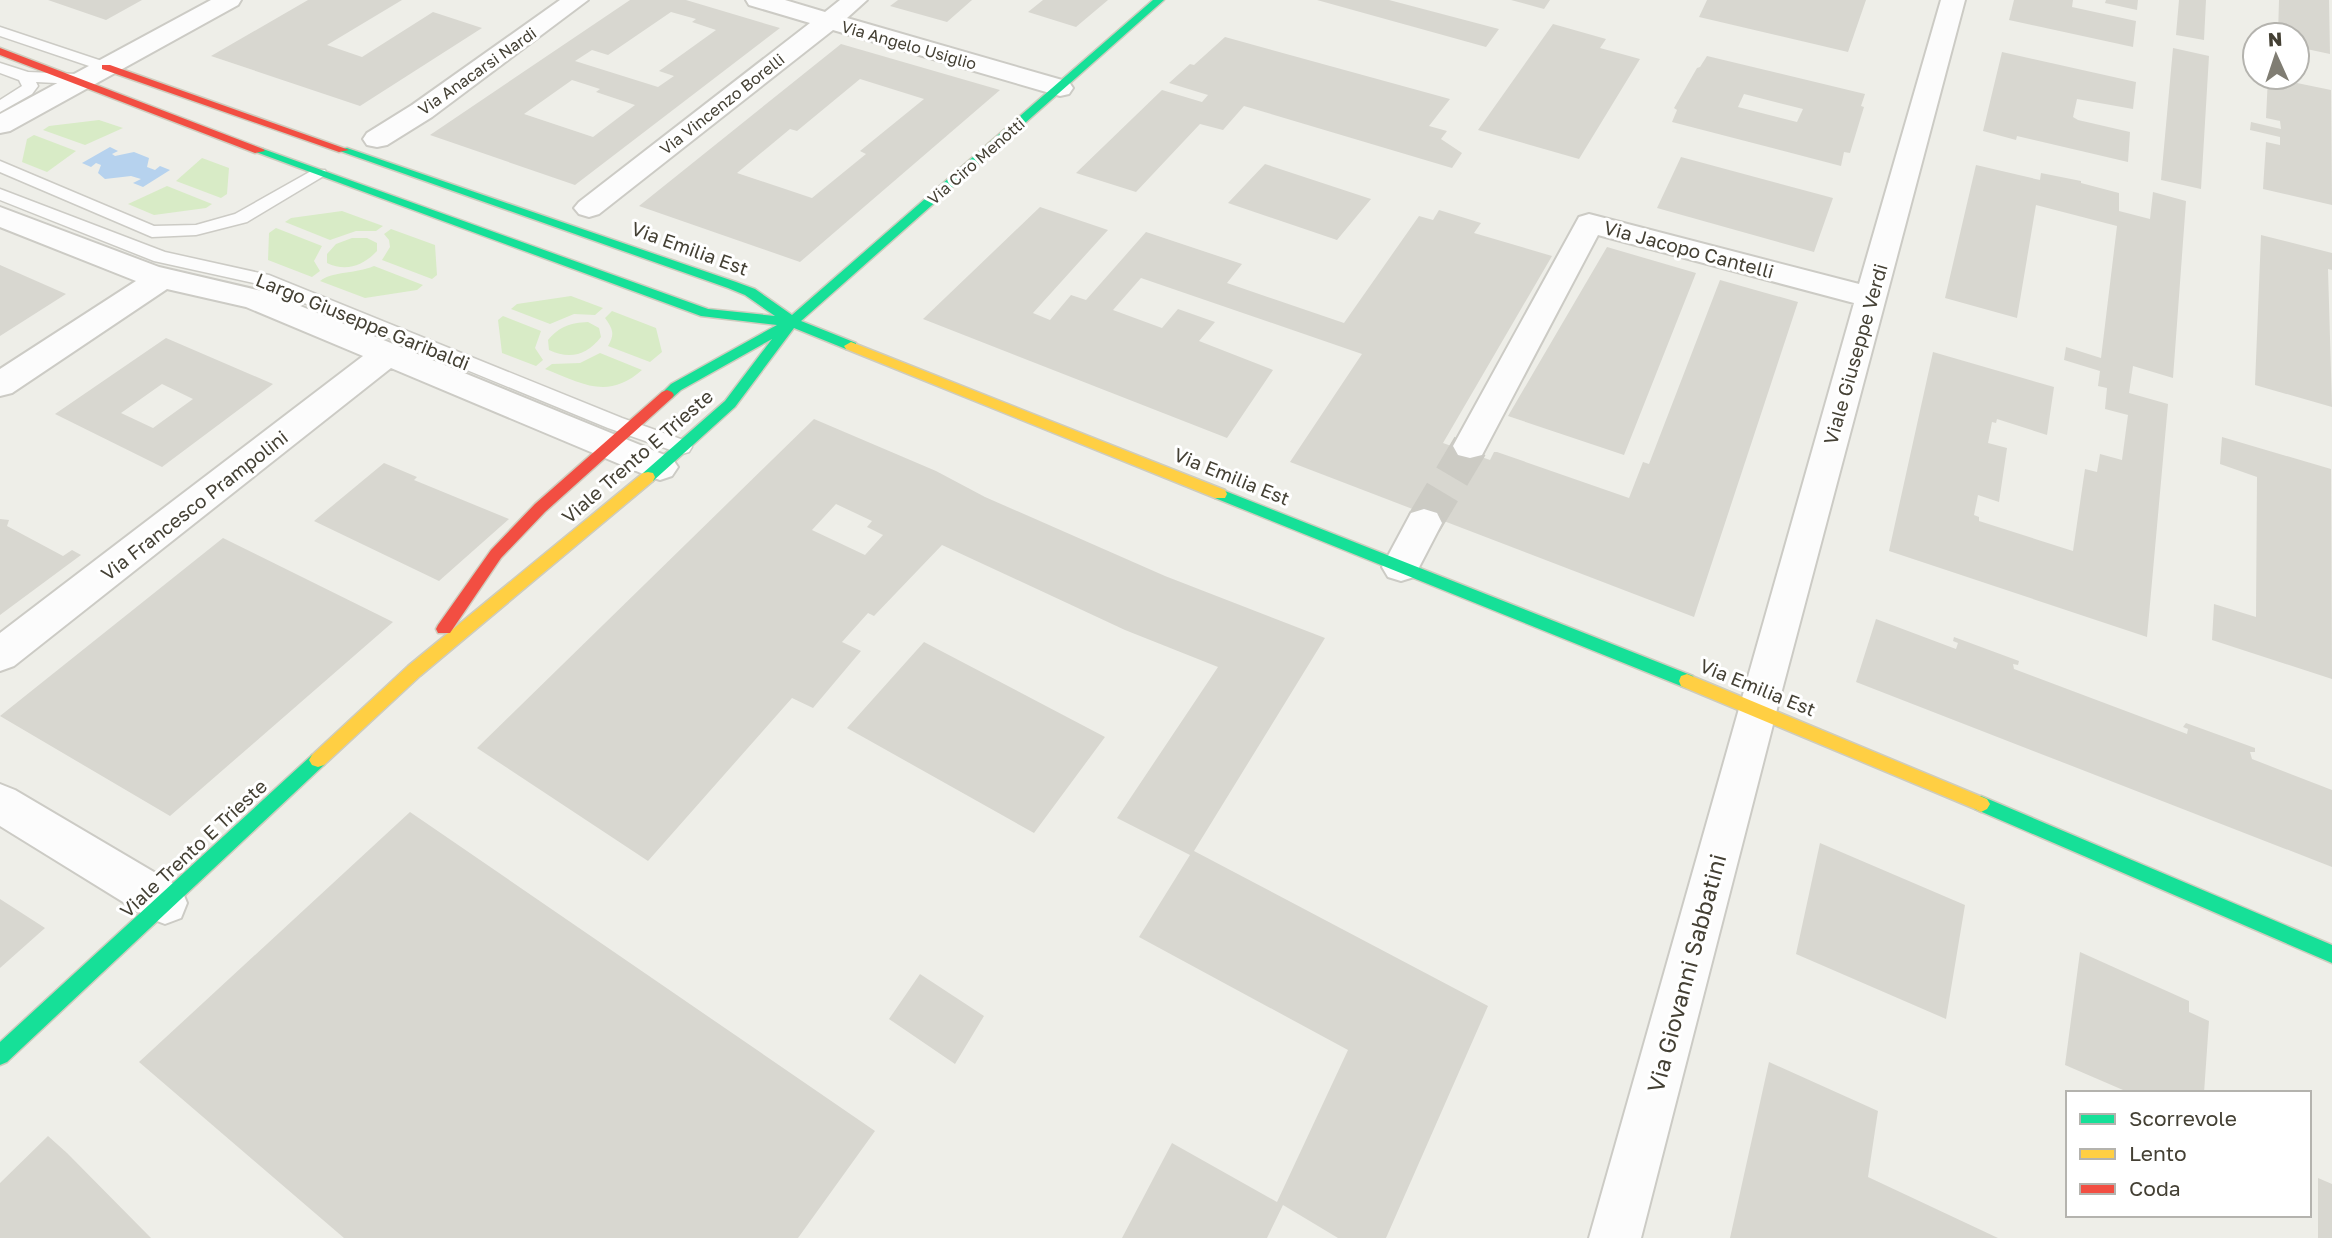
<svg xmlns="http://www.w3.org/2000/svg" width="2332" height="1238" viewBox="0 0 2332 1238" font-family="'Golos Text',sans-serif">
	<rect width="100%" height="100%" fill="#eeeee8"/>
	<path fill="#d8ebc6" d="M99 120 123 128 85 145 43 130 49 126Z
		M34 135 76 151 47 172 22 162 27 139Z
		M202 158 229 168 227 194 221 198 176 181Z
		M167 186 212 204 206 208 154 215 128 204Z
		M342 211 383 226 376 231H356L330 240 285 222 291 218Z
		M276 228 322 246 314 261 320 271 312 277 268 260 269 233Z
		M391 229 435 245 437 275 432 279 382 260 390 247 389 240 384 234Z
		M352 238H367L377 243V251C363 266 346 272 327 263V254L336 244Z
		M374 266 423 285 417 290 365 298 320 281C333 271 355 274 374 266Z
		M571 296 603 308 595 315 574 314 550 324 511 309 517 304Z
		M612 311 656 328 662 352 650 362 608 346C615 334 613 329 605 318Z
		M503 316 541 331 535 348 543 360 536 366 502 353 498 320Z
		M588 322 599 328 601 337C587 355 570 360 549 350L548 340C560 326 570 323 588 322Z
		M600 353 642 370C608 400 583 384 545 369L552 364 580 363Z"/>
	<path fill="#b6d2ee" d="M110 147 118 151 112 154 115 156 134 152 149 158 147 167 155 170 160 166 170 170 143 187 133 183 141 179 131 176 105 179 98 173 101 165 96 163 91 167 82 163Z"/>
	<path fill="#d8d7d0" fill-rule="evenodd" d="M48 0H142L106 20Z
		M308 0H402L327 45 362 57 433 12 482 28 360 106 211 56Z
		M630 0H686L780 28 575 185 430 135ZM671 12 696 19 692 22 716 30 659 71 674 76 658 87 575 61 592 50 608 55ZM572 80 600 89 596 92 635 105 593 137 524 114Z
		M898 0H972L947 22 890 6Z
		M1043 0H1108L1076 27 1028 12Z
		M1317 0H1389L1499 29 1486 47Z
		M1511 0H1550L1544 9Z
		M1707 0H1866L1848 52 1699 17Z
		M2014 0H2073L2072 7 2136 21 2133 47 2009 20Z
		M2106 0H2138L2137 10 2105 3Z
		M2179 0H2206L2204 40 2176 35Z
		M2279 0H2329L2330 54 2297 47V35H2278Z
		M1553 24 1606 39 1600 48 1640 59 1579 159 1478 130Z
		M1225 37 1450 99 1429 126 1447 131 1441 139 1462 153 1452 168 1244 106 1223 130 1200 124 1136 192 1076 173 1162 90 1202 102 1208 95 1169 83 1190 64 1194 65Z
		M841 44 1000 90 800 262 639 206ZM860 79 924 99 860 151 866 154 812 198 737 173 790 129 797 131Z
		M2173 48 2209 56 2201 189 2161 180Z
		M2002 52 2136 82 2133 109 2077 99 2073 117 2078 120 2130 132 2128 162 2017 136 2016 140 1983 131Z
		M1707 56 1865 94 1861 106 1864 107 1850 153 1844 152 1841 166 1672 122 1677 110 1674 108 1697 68 1700 67ZM1744 94 1803 109 1797 122 1738 107Z
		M2268 77 2331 90 2332 205 2263 189 2266 142 2280 145V137L2250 130 2251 122 2281 129 2280 121 2266 118Z
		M1681 157 1833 198 1814 252 1657 208Z
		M1265 164 1371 199 1337 240 1228 203Z
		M1976 165 2040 180 2041 173 2081 181V183L2119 193V211L2150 219 2153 192 2186 201 2173 378 2133 366 2129 393 2168 404 2147 637 1889 551 1933 352 2054 387 2047 435 1997 419 1996 423 1992 422 1988 443 2007 448 1999 502 1978 495 1974 515 1979 517V521L2073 551 2085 469 2097 472 2100 454 2122 460 2128 415 2105 409 2107 388 2098 386 2100 371 2064 360 2066 347 2101 358 2117 226 2036 205 2017 318 1945 298Z
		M1040 207 1108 230 1033 313 1050 320 1071 295 1086 300 1146 232 1242 264 1227 283 1344 323 1419 216 1433 220 1439 210 1481 223 1474 233 1552 256 1443 443 1490 460 1494 452H1497L1629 498 1643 462 1649 464 1720 280 1798 302 1694 617 1290 462 1362 354 1141 278 1113 310 1162 328 1178 309 1215 322 1199 341 1273 370 1227 438 923 319Z
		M2261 235 2332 253V270L2328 269 2332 407 2255 385Z
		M1607 247 1696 273 1624 455 1508 416Z
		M0 265 66 294 0 336Z
		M166 338 273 384 162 467 55 414ZM162 384 193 399 153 428 121 413Z
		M814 419 936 471 985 497 1165 576 1325 638 1194 851 1488 1006 1386 1238H1338L1283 1205 1267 1238H1122L1172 1143 1277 1202 1348 1050 1139 937 1190 855 1117 818 1218 667 1125 630 942 545 874 616 868 613 842 642 861 651 813 708 792 698 648 861 477 748ZM836 504 872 521 867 527 883 535 865 555 812 530Z
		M2222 437 2331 469 2332 679 2212 640 2214 604 2256 617 2257 477 2220 464Z
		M384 463 417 477 414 480 509 519 439 581 314 521Z
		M0 519 9 520 7 526 63 556 72 550 81 555 0 615Z
		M223 538 393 622 170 816 0 716Z
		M1876 619 1956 649 1958 643 1953 641 1954 637 2019 661 2018 665 2013 664 2014 669 2187 734 2188 729 2183 727 2186 723 2255 748V752H2250L2252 759 2332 790V867L1856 682Z
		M924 642 1105 737 1034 833 847 728Z
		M410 812 875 1131 798 1238H344L139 1062Z
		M1820 843 1965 905 1946 1019 1796 954Z
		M0 899 45 928 0 968Z
		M2080 952 2189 1001V1012L2209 1021 2204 1093H2130L2065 1065Z
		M920 974 984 1016 955 1064 889 1019Z
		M1769 1062 1878 1111 1868 1177 1998 1238H1730Z
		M48 1136 67 1153 151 1238H0V1183Z
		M2318 1178 2332 1184V1238H2318Z"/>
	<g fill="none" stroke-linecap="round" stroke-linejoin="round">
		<path stroke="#cccbc4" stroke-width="36" stroke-dasharray="36 18" stroke-linecap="butt" d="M1424 523 1470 446"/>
		<g stroke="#cccbc5" stroke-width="3">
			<path id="lane" d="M0 27 111 64 114 67 111 70H101L0 36Z
				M0 63 28 72 76 74 84 79 76 84 36 82 38 86 32 94 0 112V100L22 86 19 80 0 73Z
				M0 161 154 226 196 225 235 214 313 170H325L327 174 247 222 196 235 152 237 0 172Z
				M0 189 165 252 269 275 622 418 689 442 692 447 689 452 682 454 608 428 258 284 154 261 0 200Z"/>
		</g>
		<g stroke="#cccbc5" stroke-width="4">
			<path id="street" d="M211 0H241L238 5 10 131 0 133V114Z
				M560 0H588L432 117 387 145 377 147 367 145 363 139 367 133 412 105Z
				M746 0H785L825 12 840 0H867L847 18 1069 82 1073 88 1069 94 1060 96 833 30 599 214 589 217 579 214 574 208 579 202 810 23 749 5Z
				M1941 0H1965L1777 709 1641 1238H1589L1854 303 1598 235 1482 455 1470 458 1458 455 1453 446 1579 217 1589 214 1859 284Z
				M0 207 159 267 266 292 672 458 678 467 672 476 660 480 648 476 391 368 14 666 0 671V633L363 356 246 307 167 289 12 393 0 396V369L136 281 0 227Z
				M1424 509 1437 513 1442 523 1414 577 1401 581 1388 577 1382 567 1411 513Z
				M0 784 15 790 181 888 187 903 181 918 165 924 149 918 0 826Z"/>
		</g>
		<g stroke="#ceccbe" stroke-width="3">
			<path id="fast" d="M1153 0H1164L801 321 856 343V349H846L794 328 735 407 653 481H643L641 477 643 473 725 401 772 339 681 390 672 398H662L660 395 671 384 777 325 701 316 253 151 263 149 708 309 775 316 745 295 728 288 337 150 347 148 736 282 755 289 792 315Z
				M1220 489 1693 676 1695 681 1693 686 1687 688 1681 686 1215 498 1213 494 1215 490Z
				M318 753 324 755 327 760 324 765 7 1062 0 1065V1042L312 755Z
				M1981 796 2332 945V963L1975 809 1972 804 1975 799Z"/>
		</g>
		<g stroke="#ceccbe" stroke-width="3">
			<path id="slow" d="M851 342 1225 490 1227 494 1225 498H1215L846 349 844 346Z
				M648 472 653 473 655 477 653 481 420 676 324 765 318 767 312 765 309 760 312 755 408 666 643 473Z
				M1687 674 1987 799 1990 804 1987 809 1981 812 1975 809 1681 686 1679 681 1681 676Z"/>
		</g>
		<g stroke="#ceccbe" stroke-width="3">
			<path id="jam" d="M0 48 263 149 265 151 255 153 0 55Z
				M102 65H110L349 150 339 152 102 69Z
				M667 390 672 392 674 395 672 398 545 512 501 558 450 633H438L436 629 438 625 491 550 535 504 662 392Z"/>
		</g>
		<use href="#lane" fill="#fcfcfc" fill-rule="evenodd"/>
		<use href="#street" fill="#fcfcfc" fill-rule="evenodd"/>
		<use href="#fast" fill="#16e098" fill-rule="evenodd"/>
		<use href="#slow" fill="#ffcf43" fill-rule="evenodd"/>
		<use href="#jam" fill="#f24e42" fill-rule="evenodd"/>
	</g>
	<g text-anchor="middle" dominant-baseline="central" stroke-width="6" stroke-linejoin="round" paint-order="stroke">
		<g font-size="16" fill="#444034" stroke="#fff">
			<text transform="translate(909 45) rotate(16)">Via Angelo Usiglio</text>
			<text transform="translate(477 71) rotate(-35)">Via Anacarsi Nardi</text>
			<text transform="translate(722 104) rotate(-38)">Via Vincenzo Borelli</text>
			<text transform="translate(976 161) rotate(-41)">Via Ciro Menotti</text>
		</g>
		<g font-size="19" fill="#444034" stroke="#fff">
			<text transform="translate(690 248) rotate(20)">Via Emilia Est</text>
			<text transform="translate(1689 249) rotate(15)">Via Jacopo Cantelli</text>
			<text transform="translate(363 321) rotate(22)">Largo Giuseppe Garibaldi</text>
			<text transform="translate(1855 354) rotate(-74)">Viale Giuseppe Verdi</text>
			<text transform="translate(637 456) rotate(-41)">Viale Trento E Trieste</text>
			<text transform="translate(1232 476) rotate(22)">Via Emilia Est</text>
			<text transform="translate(194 505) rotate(-38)">Via Francesco Prampolini</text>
			<text transform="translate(1758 687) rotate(22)">Via Emilia Est</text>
			<text transform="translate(193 848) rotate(-43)">Viale Trento E Trieste</text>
		</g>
		<g font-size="23" fill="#444034" stroke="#fff">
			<text transform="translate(1686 973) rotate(-75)">Via Giovanni Sabbatini</text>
		</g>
	</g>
	<rect x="2066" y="1091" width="245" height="126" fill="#ffffff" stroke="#b4b3ae" stroke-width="2"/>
	<rect x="2080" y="1114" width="35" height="10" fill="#16e098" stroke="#b4b3ae" stroke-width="2"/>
	<text x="2129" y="1126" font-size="21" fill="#444034">Scorrevole</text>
	<rect x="2080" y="1149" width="35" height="10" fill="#ffcf43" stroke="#b4b3ae" stroke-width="2"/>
	<text x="2129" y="1161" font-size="21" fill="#444034">Lento</text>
	<rect x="2080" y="1184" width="35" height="10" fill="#f24e42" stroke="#b4b3ae" stroke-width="2"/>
	<text x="2129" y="1196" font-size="21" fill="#444034">Coda</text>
	<g transform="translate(2276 56) rotate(357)"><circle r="33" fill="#ffffff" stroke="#b4b3ae" stroke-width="2"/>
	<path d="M0-5L12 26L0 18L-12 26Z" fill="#807d73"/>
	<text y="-10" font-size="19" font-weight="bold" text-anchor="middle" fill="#444034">N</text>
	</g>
</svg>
